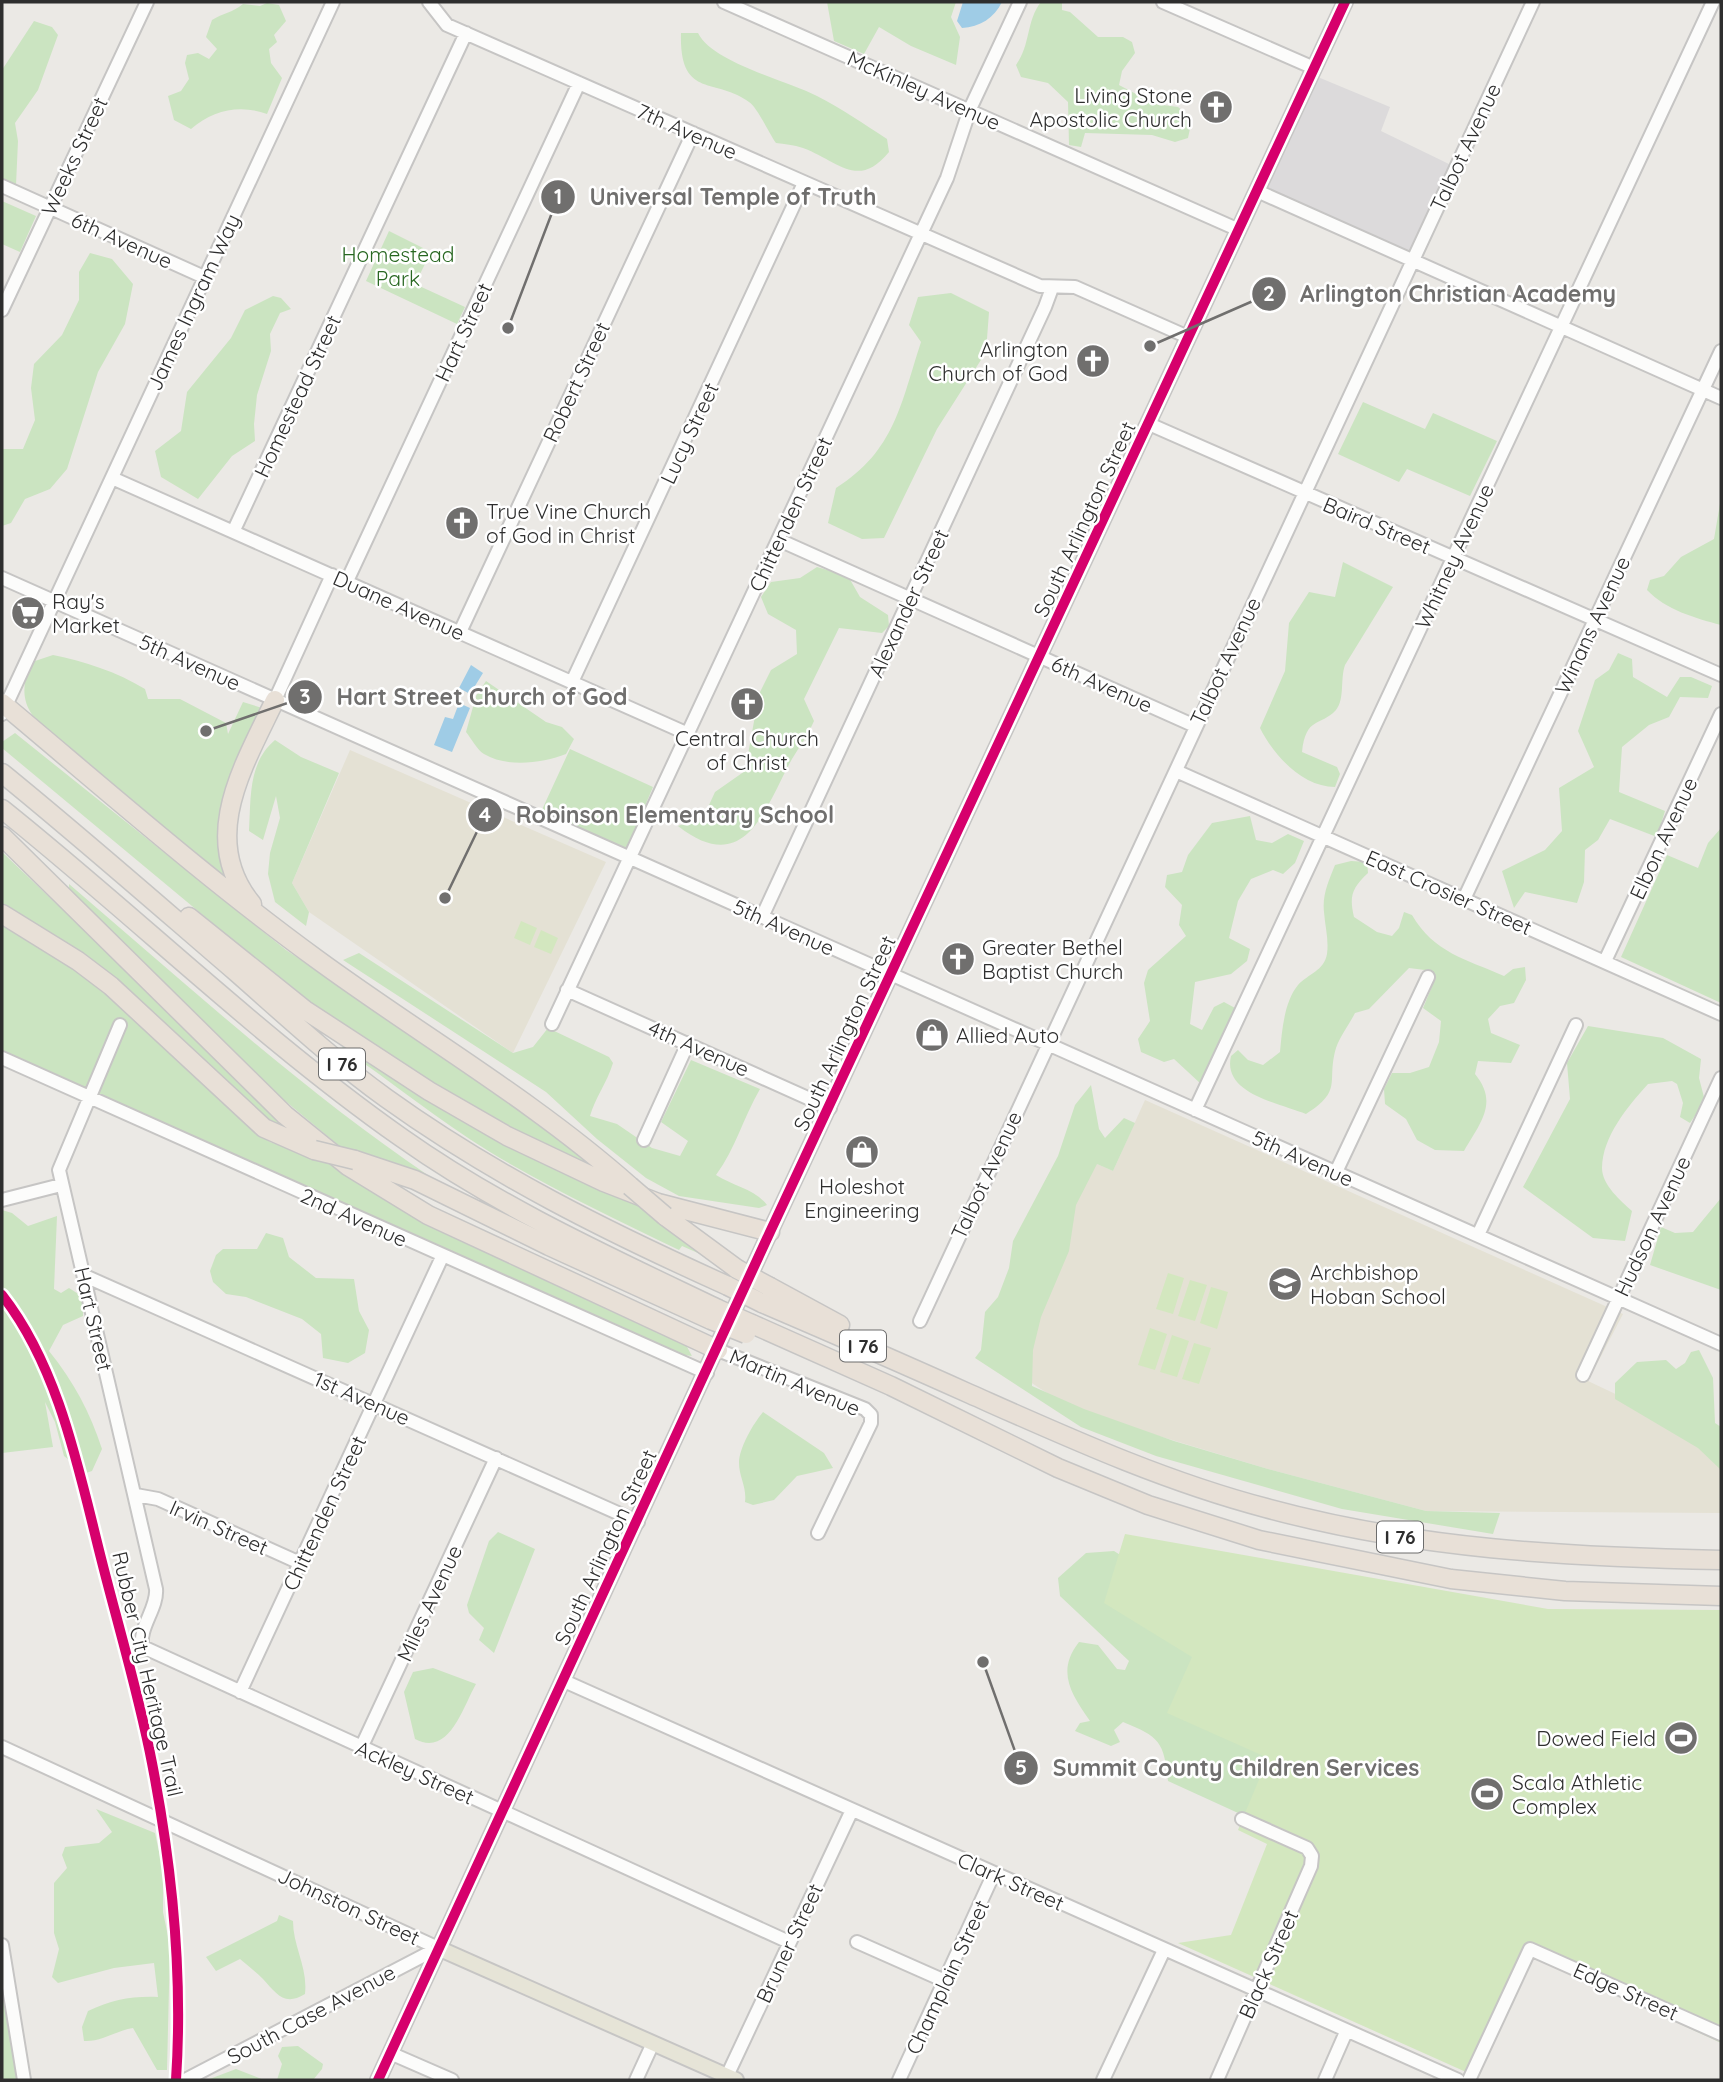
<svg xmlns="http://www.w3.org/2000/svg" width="1723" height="2082" viewBox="0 0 1723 2082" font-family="Quicksand,sans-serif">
	<rect width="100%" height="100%" fill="#ebe9e5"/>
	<path fill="#dcdadb" d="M1313 75 1390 107 1381 131 1451 165 1410 257 1260 190Z"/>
	<path fill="#e4e1d4" d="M350 750 606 862 513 1053 309 912 292 883Z
		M1145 1100 1623 1314 1588 1381 1721 1444V1513L1426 1511 1268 1469 1073 1410 981 1350 1077 1155 1113 1171Z"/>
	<path fill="#cbe4c1" d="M827 2H956L951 17 960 37 956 65 911 46 879 27 864 54 834 41Z
		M1041 2H1062V10L1070 12 1098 37H1123L1132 42 1135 53 1122 71 1119 85 1155 104 1178 107 1192 119 1188 138 1175 142 1152 135 1085 133 1081 147 1069 145 1068 102 1048 83 1021 77 1016 65C1031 44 1026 21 1041 2Z
		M267 3 279 5 286 21 274 35 277 42 269 49 271 63 282 78 267 114C240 104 213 110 191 129L174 120 168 96 181 91 189 79 185 63 187 55 198 53 209 59 217 49 206 37 212 20C223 13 232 13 243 4L260 6Z
		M34 21 52 27 58 35 38 90 15 123 18 141 16 185 2 180V70Z
		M681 33H698C713 63 786 80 817 96 841 108 864 124 887 139L889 152C858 190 838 161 803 148 794 145 784 144 776 143 769 133 757 107 749 102 716 77 679 100 681 33Z
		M2 201 36 216 20 252 2 244Z
		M389 231 431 252 415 284 465 307 457 324 366 281Z
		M90 253 112 259 133 284 125 324 98 372 67 469 50 489 25 499 11 523 2 526V449H23L35 420 31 388 34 364 62 335 79 300V272Z
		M951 293 989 312 986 352 937 429 884 538 862 539 828 523 836 488C895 451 901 403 921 342L909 325 918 297Z
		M273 296 281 298 291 309 280 313 270 334 271 351 257 395 254 424 255 441 232 456 198 499 161 477 155 451 181 431 187 392 231 338 245 310Z
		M1363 402 1425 429 1433 413 1497 441 1470 496 1407 469 1399 482 1338 454Z
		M1721 498V625C1695 618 1666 610 1647 590L1650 580 1664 576 1681 557 1714 539Z
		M1343 562 1393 587 1345 665C1340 679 1345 699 1336 710 1320 727 1306 716 1302 752L1337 767 1340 774 1335 787C1303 787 1274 756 1260 728L1285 671 1289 623 1309 592 1335 597Z
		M817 567 848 576 860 597 888 615 889 626 882 633 839 628 804 699 814 721C808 735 800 746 792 759 766 805 747 880 678 826L704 816 715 792 745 771 759 694 771 670 797 654 796 630 768 614 761 597 771 582 800 578Z
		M1618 653 1632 659 1633 677 1667 697 1680 677H1691L1712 686 1708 698 1680 697 1669 717 1649 725 1622 747 1619 792 1665 811 1657 837 1610 819 1598 840 1585 850 1584 882 1577 903 1525 892 1514 908 1502 871 1545 850 1562 831 1559 788 1594 767 1578 731 1595 680 1609 670Z
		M53 655C84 661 117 672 145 689L148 699H180L226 723 228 734 243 702 262 708 221 813 219 835 232 885 229 889 34 717C20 699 24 684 29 663Z
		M486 681 546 722 562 727 574 739 566 754C543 763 507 768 484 754 477 750 471 738 466 732L476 696Z
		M15 733 286 950 513 1101 608 1176 584 1167 456 1099 316 1009 2 748V742Z
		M275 740 301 757 339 773 292 883 309 912 306 926 275 902 268 874 270 853 280 818 276 796 263 840 249 831C251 797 248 763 275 740Z
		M570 749 653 787 626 851 540 814Z
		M1250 816 1256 840 1272 843 1288 834 1304 841 1295 863 1283 874 1273 870 1251 879 1238 901 1229 938 1250 949 1247 961 1231 974 1195 982 1190 1024 1202 1030 1214 1007 1224 1002 1235 1008 1233 1023 1201 1084 1174 1059 1164 1062 1141 1052 1138 1039 1150 1021 1144 983 1148 970 1186 936 1179 925 1182 905 1165 887 1167 875 1182 872 1188 855 1212 823Z
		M1721 828V1003L1621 957 1667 855 1698 868 1708 843Z
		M2 852 301 1137 276 1128 2 907Z
		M1351 861 1367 862 1368 873C1352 888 1349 896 1354 917L1377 932 1392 936 1399 928 1404 912 1412 915C1434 953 1466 959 1504 976L1513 969 1525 967 1526 980 1514 1003 1500 1006 1488 1019 1491 1033 1520 1045 1511 1063 1478 1061 1475 1074C1499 1103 1480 1123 1464 1151L1435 1150 1417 1140 1406 1119 1385 1104 1384 1089 1392 1073H1410L1429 1067 1439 1042 1441 1021 1423 1008 1433 984 1425 970 1409 968 1369 1009 1355 1013C1349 1025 1340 1036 1336 1048 1326 1082 1344 1090 1306 1114 1280 1103 1222 1094 1231 1056L1238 1050 1248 1060 1263 1065 1280 1052C1282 1031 1284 1002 1298 985 1308 974 1324 971 1327 954 1329 940 1325 926 1324 912 1322 895 1329 880 1335 865Z
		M69 884C186 984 301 1089 429 1176L418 1177 343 1149 248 1070 92 914 69 888Z
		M2 922 98 985 248 1126 270 1142 330 1163 480 1249 680 1342 686 1345 692 1356 677 1354 2 1052Z
		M359 953 513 1053 533 1047 548 1028 609 1057 613 1063C607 1083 595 1098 590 1116L617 1124 652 1148 680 1156 688 1141 661 1122 691 1060 760 1089C743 1118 736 1148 716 1175 733 1186 755 1189 767 1205L759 1208 679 1196 646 1178 597 1139 546 1092 343 960Z
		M1588 1026 1663 1038 1701 1059 1699 1078 1705 1101 1690 1123 1680 1117 1683 1103 1677 1084 1672 1081 1648 1084C1628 1106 1602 1137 1602 1168 1602 1185 1621 1201 1632 1211L1625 1241 1593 1238 1523 1187 1570 1099 1567 1063Z
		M345 1044 592 1186 641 1206 707 1257 682 1246 679 1250C616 1219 551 1189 490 1152 438 1120 392 1082 342 1048Z
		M1091 1085 1099 1129 1105 1138 1124 1118 1135 1123 1113 1171 1097 1164 1076 1205 1069 1251 1041 1317 1033 1350 1032 1386 1084 1409 1174 1441 1268 1469 1426 1511 1500 1513 1493 1534 1342 1509 1156 1456 1081 1427 975 1358 981 1350 985 1312 998 1297 1009 1268 1013 1241 1058 1156 1075 1105Z
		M1721 1198V1290L1650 1265 1661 1227 1675 1233 1693 1232Z
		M2 1210 12 1213 28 1226 57 1216 54 1289 61 1293 69 1288 83 1297V1316L63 1325 49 1351C74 1382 90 1412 102 1449L92 1471 86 1473 64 1456 55 1422 45 1402 53 1447 2 1453Z
		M266 1233 283 1238 289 1257 316 1278 354 1279 359 1311 369 1330 365 1353 348 1363 323 1358 321 1334 302 1319 246 1297 226 1294 213 1282 210 1271 216 1255 223 1249H257Z
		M1699 1350 1713 1378 1715 1423 1721 1427V1470L1698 1448 1615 1399V1383L1637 1362 1666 1360 1676 1369 1685 1363 1691 1352Z
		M763 1412 824 1453 833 1468 797 1476 774 1500 753 1505 745 1502C747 1487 739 1477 739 1463 739 1448 753 1424 763 1412Z
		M498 1532 535 1549 494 1653 479 1640 484 1628 469 1613 467 1605 489 1541Z
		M1114 1551 1125 1558 1230 1656 1306 1844 1168 1781C1164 1742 1160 1737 1123 1722L1114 1730 1120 1742 1111 1746 1075 1731 1080 1723 1090 1721C1071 1694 1056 1671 1079 1642L1098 1645 1117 1669 1125 1670 1129 1661 1060 1596 1058 1578 1086 1553Z
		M433 1668 476 1684C462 1709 449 1757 415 1739L404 1692 413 1672Z
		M96 1809 155 1833 163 1870V1912L170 1946 167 2070H157L133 2028C115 2031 102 2042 84 2041L82 2027 88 2011C112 2000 131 1996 158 1997L154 1963 114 1968 58 1983 52 1977 59 1949 54 1933V1883L67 1868 62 1855 65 1847 99 1843 112 1832Z
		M279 1915 293 1921C293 1947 308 1967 305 1994 284 2007 276 1993 263 1979 256 1972 248 1966 240 1959L216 1971 206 1957 277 1921Z
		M2 1998H3L17 2080H2Z
		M298 2046 323 2064 322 2069 313 2080H277L282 2064 278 2056 282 2047Z
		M236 2069 264 2080H207Z"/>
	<path fill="#d3e7bf" d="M521 921 537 928 530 945 514 938Z
		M541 930 558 938 551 954 534 947Z
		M1168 1273 1184 1278 1173 1314 1156 1309Z
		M1190 1280 1207 1285 1195 1321 1178 1316Z
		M1211 1287 1228 1292 1217 1329 1200 1323Z
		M1150 1328 1167 1334 1155 1370 1138 1365Z
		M1172 1335 1189 1341 1177 1377 1160 1372Z
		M1194 1343 1211 1348 1199 1384 1182 1379Z
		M1125 1534 1548 1609 1721 1610V2043L1525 1952 1472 2065 1466 2072 1178 1943 1231 1935 1267 1844 1238 1830 1268 1758 1167 1713 1192 1657 1104 1603Z"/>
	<path fill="#9fcce6" d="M963 2H1002C994 18 980 27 962 28L957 21Z
		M471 665 483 673 470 694 459 688Z
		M459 703 470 708 452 752 434 745 445 717 453 719Z"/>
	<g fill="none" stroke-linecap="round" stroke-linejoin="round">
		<g stroke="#c6c5c4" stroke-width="16">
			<path id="minor" d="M429 2 447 25 1040 286 1075 287 1188 337
				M724 2 1239 230
				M1163 2 1314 68
				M2 186 204 277
				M1257 191 1721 398
				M2 310 147 2
				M1149 424 1721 675
				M112 478 686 733
				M234 530 466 33
				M779 540 1195 726
				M2 578 1721 1344
				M347 581 579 83
				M460 632 693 133
				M572 682 804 183
				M275 700 332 575
				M2 714 333 2
				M1176 771 1721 1014
				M1464 899 1721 351
				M762 917 1045 307 1052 288
				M1605 961 1721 714
				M567 990 830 1108
				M552 1024 947 178 970 109 1020 2
				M120 1025 59 1170 156 1589C158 1608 137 1630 143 1647L789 1942
				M2 1058 707 1373
				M1195 1110 1713 2
				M644 1140 688 1043
				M1336 1172 1428 977
				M2 1200 61 1185
				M1478 1235 1576 1025
				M85 1276 638 1522
				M920 1321 1533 2
				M718 1350 865 1409 871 1415V1423L818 1533
				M1583 1375 1721 1078
				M136 1495 158 1499 300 1563
				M564 1681 1458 2080
				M240 1692 442 1257
				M2 1747 438 1948
				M361 1748 496 1458
				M857 1942 945 1981
				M2 1945 24 2080
				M390 2053 452 2080
				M727 2076 852 1810
				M185 2080 438 1948
				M636 2080 653 2043
				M899 2080 994 1873
				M1103 2080 1164 1950
				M1217 2080 1311 1866 1312 1856 1307 1848 1242 1819
				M1325 2080 1346 2032
				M1469 2080 1530 1949 1721 2034"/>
		</g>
		<g stroke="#c6c5c4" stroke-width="18">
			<path id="major" d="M438 1948 736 2080
				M378 2080 770 1232 1345 2"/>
		</g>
		<g stroke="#c6c5c4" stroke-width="21">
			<path id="highway" d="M2 703C106 790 208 880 318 960 422 1036 533 1100 630 1186
				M2 773C82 838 158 905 236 972 285 1015 333 1060 386 1098 493 1175 608 1232 728 1286
				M2 809C137 917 261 1039 402 1138 501 1208 610 1257 718 1309
				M2 836 285 1115 348 1166 428 1215 718 1350
				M252 904C198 839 244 765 275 700
				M2 914 78 961 111 986 264 1128 314 1150
				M189 917 305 1010 429 1091 507 1136 604 1182 658 1203 770 1232
				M355 1160 415 1180 549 1246 711 1320
				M665 1216 737 1269
				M770 1287 840 1325
				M762 1303C832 1333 901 1363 970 1394 1067 1437 1163 1481 1266 1508 1416 1549 1567 1557 1721 1560
				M752 1324 891 1386 1058 1468 1148 1505 1259 1540 1451 1579 1565 1591 1721 1596"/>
		</g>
		<use href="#minor" stroke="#fcfcfb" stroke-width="12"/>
		<use href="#major" stroke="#e6e4d7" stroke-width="14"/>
		<use href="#highway" stroke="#e8e0d7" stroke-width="18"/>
		<g stroke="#c6c5c4" stroke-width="21" stroke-linecap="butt">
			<path id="highway-bridge" d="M314 1150 355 1160
				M630 1186 665 1216
				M737 1269 770 1287
				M728 1286 762 1303
				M718 1309 752 1324
				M711 1320 746 1334"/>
		</g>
		<use href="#highway-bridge" stroke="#e8e0d7" stroke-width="18"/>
		<g stroke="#fff" stroke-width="15">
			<path id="cycleway" d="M2 1295C60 1369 79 1472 102 1562 119 1629 139 1695 152 1763 172 1866 183 1975 176 2080
				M378 2080 770 1232 1345 2"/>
		</g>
		<use href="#cycleway" stroke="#d6006c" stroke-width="10"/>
	</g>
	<defs>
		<g id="church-disc" transform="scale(1.75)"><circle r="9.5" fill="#706f6e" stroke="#fff"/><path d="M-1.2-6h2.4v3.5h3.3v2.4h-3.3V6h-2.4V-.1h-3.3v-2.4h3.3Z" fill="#fff"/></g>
		<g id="supermarket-disc" transform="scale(1.75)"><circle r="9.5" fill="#706f6e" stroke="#fff"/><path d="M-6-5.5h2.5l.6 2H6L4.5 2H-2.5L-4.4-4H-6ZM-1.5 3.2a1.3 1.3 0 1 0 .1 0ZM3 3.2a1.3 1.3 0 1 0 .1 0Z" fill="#fff"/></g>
		<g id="shop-disc" transform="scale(1.75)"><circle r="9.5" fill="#706f6e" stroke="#fff"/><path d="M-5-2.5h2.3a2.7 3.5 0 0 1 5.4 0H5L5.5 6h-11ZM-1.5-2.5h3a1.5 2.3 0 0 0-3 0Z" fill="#fff"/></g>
		<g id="school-disc" transform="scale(1.75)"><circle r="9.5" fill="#706f6e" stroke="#fff"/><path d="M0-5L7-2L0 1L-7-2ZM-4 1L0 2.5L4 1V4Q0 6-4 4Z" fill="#fff"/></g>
		<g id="stadium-disc" transform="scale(1.75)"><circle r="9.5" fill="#706f6e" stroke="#fff"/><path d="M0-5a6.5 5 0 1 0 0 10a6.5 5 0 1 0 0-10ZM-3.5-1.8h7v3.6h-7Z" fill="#fff"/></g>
	</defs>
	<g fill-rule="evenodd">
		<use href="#church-disc" x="1216" y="107"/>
		<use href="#church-disc" x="1093" y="361"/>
		<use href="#church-disc" x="462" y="523"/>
		<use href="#supermarket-disc" x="28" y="613"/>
		<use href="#church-disc" x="747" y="704"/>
		<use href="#church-disc" x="958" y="959"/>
		<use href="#shop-disc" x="932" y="1035"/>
		<use href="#shop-disc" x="862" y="1152"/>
		<use href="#school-disc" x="1285" y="1284"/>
		<use href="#stadium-disc" x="1681" y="1738"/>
		<use href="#stadium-disc" x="1487" y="1794"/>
	</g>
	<g text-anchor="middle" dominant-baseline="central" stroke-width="5" stroke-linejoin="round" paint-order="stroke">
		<g fill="#fff" stroke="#6d6d6d" stroke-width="2">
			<rect x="319" y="1048.5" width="46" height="31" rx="5"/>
			<rect x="840" y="1330.5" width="46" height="31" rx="5"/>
			<rect x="1377" y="1521.5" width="46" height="31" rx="5"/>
		</g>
		<g font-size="19" font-weight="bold" fill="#2e2e2e">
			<text x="342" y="1064">I 76</text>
			<text x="863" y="1346">I 76</text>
			<text x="1400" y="1537">I 76</text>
		</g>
		<g font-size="21" fill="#2e2e2e" stroke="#fff">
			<text transform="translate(924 90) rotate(24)">McKinley Avenue</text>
			<text transform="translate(687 131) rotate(24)">7th Avenue</text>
			<text transform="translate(1465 147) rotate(-65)">Talbot Avenue</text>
			<text transform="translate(74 156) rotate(-65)">Weeks Street</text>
			<text transform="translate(122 240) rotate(24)">6th Avenue</text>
			<text transform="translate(193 302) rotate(-65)">James Ingram Way</text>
			<text transform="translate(463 332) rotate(-65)">Hart Street</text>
			<text transform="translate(576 382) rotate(-65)">Robert Street</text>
			<text transform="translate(297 396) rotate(-65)">Homestead Street</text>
			<text transform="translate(689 433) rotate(-65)">Lucy Street</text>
			<text transform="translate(790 514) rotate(-65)">Chittenden Street</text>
			<text transform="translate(1084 519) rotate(-65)">South Arlington Street</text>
			<text transform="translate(1377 525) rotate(23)">Baird Street</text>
			<text transform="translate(1454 556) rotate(-65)">Whitney Avenue</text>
			<text transform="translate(908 603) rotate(-65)">Alexander Street</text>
			<text transform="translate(399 605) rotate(24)">Duane Avenue</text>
			<text transform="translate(1592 625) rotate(-65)">Winans Avenue</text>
			<text transform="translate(1225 661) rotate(-65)">Talbot Avenue</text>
			<text transform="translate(190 662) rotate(24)">5th Avenue</text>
			<text transform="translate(1102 684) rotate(24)">6th Avenue</text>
			<text transform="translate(1663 838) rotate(-65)">Elbon Avenue</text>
			<text transform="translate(1449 892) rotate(24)">East Crosier Street</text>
			<text transform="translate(784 927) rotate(24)">5th Avenue</text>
			<text transform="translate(844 1033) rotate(-65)">South Arlington Street</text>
			<text transform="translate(699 1048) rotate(24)">4th Avenue</text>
			<text transform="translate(1303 1158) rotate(24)">5th Avenue</text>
			<text transform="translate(986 1175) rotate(-65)">Talbot Avenue</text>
			<text transform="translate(354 1217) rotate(24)">2nd Avenue</text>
			<text transform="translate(1652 1226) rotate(-65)">Hudson Avenue</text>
			<text transform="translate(94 1319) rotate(77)">Hart Street</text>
			<text transform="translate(795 1382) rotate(23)">Martin Avenue</text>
			<text transform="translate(362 1398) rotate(24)">1st Avenue</text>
			<text transform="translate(324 1513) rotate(-65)">Chittenden Street</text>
			<text transform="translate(219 1527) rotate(24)">Irvin Street</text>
			<text transform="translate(605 1547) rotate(-65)">South Arlington Street</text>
			<text transform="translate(429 1603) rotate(-65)">Miles Avenue</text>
			<text transform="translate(148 1674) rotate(77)">Rubber City Heritage Trail</text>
			<text transform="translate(415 1772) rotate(24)">Ackley Street</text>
			<text transform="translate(1011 1881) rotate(24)">Clark Street</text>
			<text transform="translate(349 1906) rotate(25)">Johnston Street</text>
			<text transform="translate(789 1943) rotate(-65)">Bruner Street</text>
			<text transform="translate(1268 1964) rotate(-66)">Black Street</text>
			<text transform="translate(947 1977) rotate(-65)">Champlain Street</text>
			<text transform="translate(1626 1991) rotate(24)">Edge Street</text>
			<text transform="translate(311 2014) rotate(-28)">South Case Avenue</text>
		</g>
		<g font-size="21" fill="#2e2e2e" stroke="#fff" text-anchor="start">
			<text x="1192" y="95" text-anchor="end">Living Stone<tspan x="1192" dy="24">Apostolic Church</tspan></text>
			<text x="1068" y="349" text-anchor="end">Arlington<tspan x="1068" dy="24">Church of God</tspan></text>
			<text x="486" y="511">True Vine Church<tspan x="486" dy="24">of God in Christ</tspan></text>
			<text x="52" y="601">Ray's<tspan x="52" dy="24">Market</tspan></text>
			<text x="747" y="738" text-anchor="middle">Central Church<tspan x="747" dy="24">of Christ</tspan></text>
			<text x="982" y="947">Greater Bethel<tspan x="982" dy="24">Baptist Church</tspan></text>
			<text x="956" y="1035">Allied Auto</text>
			<text x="862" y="1186" text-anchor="middle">Holeshot<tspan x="862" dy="24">Engineering</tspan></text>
			<text x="1310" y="1272">Archbishop<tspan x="1310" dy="24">Hoban School</tspan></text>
			<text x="1656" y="1738" text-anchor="end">Dowed Field</text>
			<text x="1512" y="1782">Scala Athletic<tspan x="1512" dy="24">Complex</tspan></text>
		</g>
		<g font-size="21" fill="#286721" stroke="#fff">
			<text x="398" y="254">Homestead<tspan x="398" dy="24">Park</tspan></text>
		</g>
	</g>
	<path fill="none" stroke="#706f6e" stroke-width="2.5" d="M508 328L558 197M1150 346L1269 294M206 731L305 697M445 898L485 815M983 1662L1021 1768"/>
	<g fill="#706f6e" stroke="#fff" stroke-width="2.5">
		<circle cx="508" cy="328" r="7"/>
		<circle cx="1150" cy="346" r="7"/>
		<circle cx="206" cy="731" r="7"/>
		<circle cx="445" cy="898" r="7"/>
		<circle cx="983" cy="1662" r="7"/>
		<circle cx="558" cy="197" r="18"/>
		<circle cx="1269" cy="294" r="18"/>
		<circle cx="305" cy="697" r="18"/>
		<circle cx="485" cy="815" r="18"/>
		<circle cx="1021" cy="1768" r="18"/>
	</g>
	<g font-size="21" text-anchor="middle" font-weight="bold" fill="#fff">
		<text x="558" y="204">1</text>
		<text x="1269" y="301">2</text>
		<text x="305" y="704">3</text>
		<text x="485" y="822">4</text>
		<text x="1021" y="1775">5</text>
	</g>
	<g font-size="23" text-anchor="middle" font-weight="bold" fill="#706f6e" stroke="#fff" stroke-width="5" stroke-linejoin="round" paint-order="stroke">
		<text x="733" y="205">Universal Temple of Truth</text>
		<text x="1458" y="302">Arlington Christian Academy</text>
		<text x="482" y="705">Hart Street Church of God</text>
		<text x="675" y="823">Robinson Elementary School</text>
		<text x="1236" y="1776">Summit County Children Services</text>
	</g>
	<rect width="1723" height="2082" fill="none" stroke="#2e2e2e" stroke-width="7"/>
</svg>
